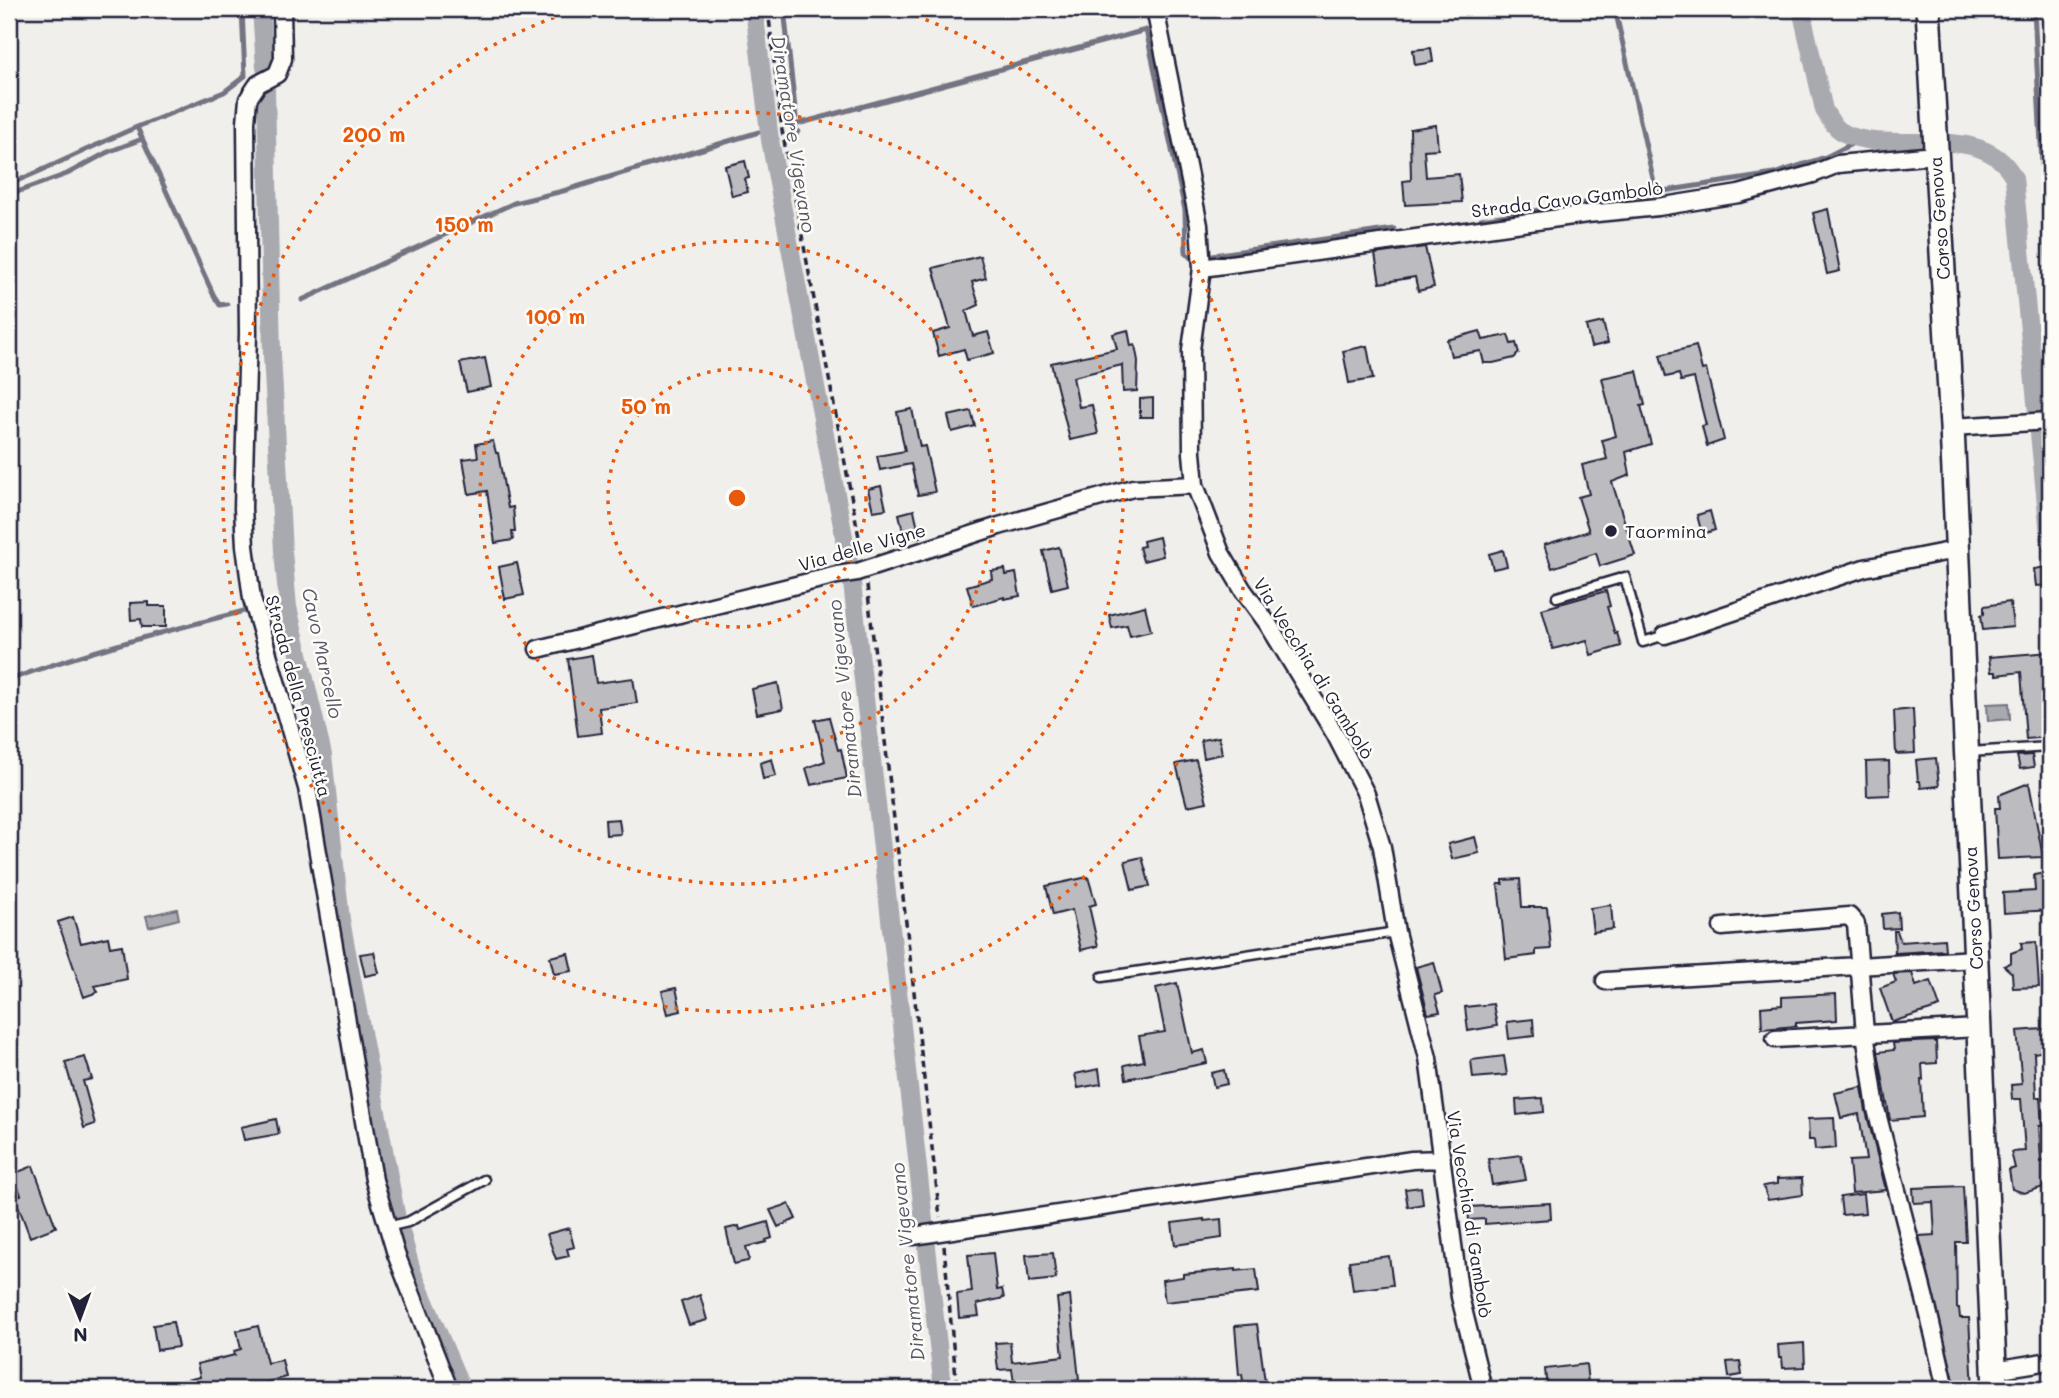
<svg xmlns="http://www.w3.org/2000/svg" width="2059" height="1398" viewBox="0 0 2059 1398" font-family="Mali,sans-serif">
	<rect width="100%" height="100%" fill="#f0efec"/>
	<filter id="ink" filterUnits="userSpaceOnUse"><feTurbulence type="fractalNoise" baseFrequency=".0143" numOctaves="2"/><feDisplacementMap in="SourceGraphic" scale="14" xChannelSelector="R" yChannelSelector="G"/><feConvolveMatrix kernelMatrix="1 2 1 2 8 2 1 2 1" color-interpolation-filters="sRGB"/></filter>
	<g filter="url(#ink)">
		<path fill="#a9a9b0" stroke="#737381" stroke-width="2" d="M2009 703 2010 719 1988 721 1987 704Z
			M177 909 179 919 149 927 146 916Z"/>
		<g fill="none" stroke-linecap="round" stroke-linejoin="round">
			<path stroke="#737381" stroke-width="5" d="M784 9 796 117
				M1615 9 1656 192
				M2034 9 2050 318
				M790 126 1146 30 1185 210 1186 253 1191 258
				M137 127 224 92 245 76 242 9
				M796 135 798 131
				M770 140 777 139
				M9 184C53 167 94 145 137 127L214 296 220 305 227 304
				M9 195 67 174 108 152 142 139
				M1481 219 1774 174 1826 157 1861 139
				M1213 255 1394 229
				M302 300 514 203 563 191 759 132
				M266 609 288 607
				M9 680C87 651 168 631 248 610"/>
			<path stroke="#a9a9b0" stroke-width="18" d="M261 9 265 68
				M754 9 770 140 851 574 943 1389
				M1801 9 1824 110C1830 120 1835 129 1846 134 1892 156 1985 119 2014 178L2050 545
				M266 89 272 355 283 551 288 607 323 755 341 920 397 1219
				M400 1228 412 1271 462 1389"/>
		</g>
		<path fill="#bcbcc0" stroke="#22223b" stroke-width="2" d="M1431 48 1433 62 1415 65 1413 50Z
			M1436 125 1438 149 1424 150 1426 177 1459 174 1462 202 1405 205 1403 181 1411 180 1410 129Z
			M745 161 749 178 745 179 748 192 732 196 725 166Z
			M1828 209 1840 271 1827 274 1813 213Z
			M1425 247 1434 287 1418 291 1415 277 1380 283 1375 254Z
			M980 256 986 278 972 282 979 305 966 311 973 336 988 332 994 353 967 360 964 349 939 356 933 333 950 328 933 268Z
			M1603 322 1608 343 1591 347 1586 326Z
			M1128 330 1131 346 1135 345 1138 361 1137 391 1123 392 1122 365 1073 377 1079 407 1092 405 1098 434 1070 440 1051 363 1117 349 1113 334Z
			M1480 331 1483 340 1508 335 1511 344 1516 343 1519 353 1514 358 1493 363H1484L1481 351 1451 356 1447 340Z
			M1367 346 1373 379 1349 383 1343 351Z
			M1696 346 1702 370 1706 369 1724 440 1707 446 1702 426 1706 425 1694 378 1681 381 1679 374 1666 377 1660 355Z
			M485 358 491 387 467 392 460 363Z
			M1637 371 1645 405 1641 406 1651 444 1626 452 1630 475 1612 482 1635 555 1600 566 1596 553 1552 568 1544 545 1589 531 1578 497 1589 494 1582 465 1607 459 1602 440 1616 436 1602 378Z
			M1153 398V417H1140V399Z
			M912 409 920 447 925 446 935 492 918 495 911 464 880 470 877 456 905 451 897 412Z
			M971 411 975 426 952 432 948 416Z
			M493 441 496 453H498L508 508 513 507 515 532H512L513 540 495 543 487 491 469 494 463 459 478 457 476 444Z
			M881 486 886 509 873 511 868 489Z
			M914 510 920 537 905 540 899 514Z
			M1710 511 1715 530 1702 534 1697 515Z
			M1159 537 1163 556 1143 561 1139 547 1144 546 1143 541Z
			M1059 547 1068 585 1052 589 1043 551Z
			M1503 550 1507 566 1493 569 1489 554Z
			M517 563 524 595 505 599 499 567Z
			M2047 567 2050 585 2036 586 2034 569Z
			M1005 569 1006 575 1016 573 1020 596 1004 599V597L973 606 967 586 992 579 991 571Z
			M1606 591 1610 606 1607 607 1615 634 1617 633 1621 646 1591 655 1587 640 1553 649 1542 609Z
			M149 602V606H166V627H142L141 619 131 620 130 603Z
			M2010 602 2013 627 1983 630 1981 615 1984 614V606Z
			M1145 606 1151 631 1130 636 1127 625 1112 628 1109 615Z
			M2050 652V737L2026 739 2021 672 1996 675V672H1991L1989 657Z
			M592 655 596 683 633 678 637 703 599 708 602 733 578 736 568 659Z
			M778 683 783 709 757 714 752 689Z
			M1913 709 1915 753 1896 754 1894 711Z
			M829 717 838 750 841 749 847 778 811 785 806 768 825 761 815 720Z
			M1219 737 1222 754 1204 758 1201 740Z
			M2032 755 2034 767 2020 769 2017 756Z
			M1936 758 1939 786 1921 788 1920 781H1918L1916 760Z
			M772 759 776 776 763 779 760 763Z
			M1196 760 1207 802 1187 806 1176 764Z
			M1889 761 1890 795 1867 796 1866 762Z
			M2029 783 2043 857 1998 859 1995 808H2000L1999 795Z
			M619 819 621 834 606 835 605 820Z
			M1475 837 1479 853 1452 859 1448 844Z
			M1142 857 1150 886 1132 890 1125 861Z
			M2050 872V910L2004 913 2003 893 2035 891 2034 875Z
			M1088 877 1096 904 1089 906 1098 946 1081 950 1072 910 1053 915 1046 886Z
			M1520 879 1522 907H1547L1551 949 1536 950V955L1506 959 1498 884H1503V880Z
			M1611 905 1613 929 1593 932 1590 908Z
			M1898 912 1899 928 1883 929 1882 914Z
			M73 917 81 943 108 937 110 947 122 945 127 979 95 986 98 992 84 997 58 922Z
			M1894 931H1897L1901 942 1944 939 1945 950 1895 953Z
			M2036 942 2039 987 2013 988 2012 973 2004 966 2011 962V953L2022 949 2021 943Z
			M374 952 379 973 365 976 360 954Z
			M568 953 572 971 554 974 550 957Z
			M1434 962 1442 993 1435 995 1440 1012 1428 1014 1416 967Z
			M1912 973 1916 986 1931 981 1940 1007 1892 1022 1880 988 1896 982 1893 974Z
			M1177 983 1192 1053 1204 1050 1207 1063 1126 1079 1124 1065 1144 1061 1139 1036 1165 1032 1156 988Z
			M676 988 681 1011 668 1014 662 991Z
			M1836 994 1837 1020 1796 1023V1026L1762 1029 1761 1007 1782 1005V997Z
			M1493 1004 1497 1026 1468 1031 1465 1007Z
			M1533 1019 1534 1036 1509 1039 1507 1022Z
			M2043 1029 2050 1030V1050L2034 1053 2036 1097H2040L2042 1126H2039L2041 1162 2050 1159V1185L2024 1193 2012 1189 2009 1170 2015 1168 2011 1152 2025 1151 2021 1099H2012L2011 1085 2022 1084 2017 1031Z
			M1936 1041 1937 1063 1922 1064 1923 1080H1921L1923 1117 1890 1120 1878 1052 1894 1050 1893 1043Z
			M1504 1056 1507 1075 1473 1078 1471 1060Z
			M85 1057 92 1079 83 1081 95 1124 84 1128 65 1062Z
			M1099 1069 1101 1084 1078 1088 1075 1074Z
			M1224 1070 1227 1084 1214 1087 1211 1073Z
			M1862 1087 1866 1111 1886 1190 1852 1193 1849 1161 1866 1160 1859 1114 1841 1118 1835 1093Z
			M1543 1098 1544 1112 1517 1115 1516 1100Z
			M1834 1118 1836 1148 1815 1150 1814 1140H1809L1808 1119Z
			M276 1119 279 1134 244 1140 241 1127Z
			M1521 1155 1526 1180 1492 1185 1488 1159Z
			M33 1166 56 1227 30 1237 15 1197 21 1195 13 1174Z
			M1802 1178 1803 1195 1768 1200 1763 1186 1777 1184V1179Z
			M1963 1186 1966 1242H1956L1957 1308H1959L1960 1318H1969L1973 1389H1956L1919 1236 1935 1235 1933 1202 1914 1203 1913 1188Z
			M1421 1187 1423 1204 1408 1207 1405 1189Z
			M1863 1194 1865 1213 1842 1215 1840 1197Z
			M1550 1203 1551 1219 1485 1224V1219L1469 1220 1468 1207Z
			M789 1204 796 1219 778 1227 770 1210Z
			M1204 1219V1221L1221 1219 1222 1238 1175 1245 1172 1223Z
			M768 1222 772 1238 766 1240 767 1242 746 1247 749 1258 748 1261 734 1264 726 1229 739 1226 740 1230Z
			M569 1228 574 1247 567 1249 569 1256 556 1259 547 1234Z
			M993 1253 997 1290 1002 1289 1004 1298 977 1304 979 1316 959 1318 957 1294 972 1292 968 1255Z
			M1053 1253 1056 1279 1029 1282 1026 1255Z
			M1389 1256 1393 1285 1353 1290 1349 1261Z
			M1236 1269V1271L1256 1269 1259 1292 1165 1302 1162 1280 1183 1277V1274Z
			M700 1295 707 1320 689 1325 681 1302Z
			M1070 1296 1079 1379 1044 1383 1045 1389H1015L1012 1369 998 1370 995 1343 1010 1342 1012 1362 1063 1356 1057 1298Z
			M173 1322 178 1347 157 1350 153 1325Z
			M1257 1324 1266 1389H1244L1242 1374 1239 1375 1235 1326Z
			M258 1326 267 1363 282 1360 286 1377 240 1389H173L172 1383 200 1377 197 1364 235 1355 234 1351 241 1349 237 1331Z
			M1804 1343 1805 1367 1783 1368 1782 1358H1779L1778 1345Z
			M1740 1361 1742 1375 1729 1377 1727 1362Z
			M1586 1364 1588 1383 1564 1384V1389H1547L1545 1369Z"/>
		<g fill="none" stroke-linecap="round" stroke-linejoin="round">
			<g stroke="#22223b" stroke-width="13">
				<path id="service" d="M1557 597 1625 577 1643 642 1665 635
					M1969 752 2050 747
					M1102 977 1396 932
					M387 1227 408 1222 484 1180"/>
			</g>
			<g stroke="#22223b" stroke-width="21">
				<path id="minor" d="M282 9 283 59 277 74 258 84 248 99 246 122 248 334 243 508 245 546 252 599 307 788 374 1180 396 1254 449 1389
					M1155 9 1199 225 1202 268 1191 350 1192 453 1195 485 1221 553 1243 590 1268 624 1335 734 1366 794 1382 847 1396 932 1428 1058 1460 1297 1483 1389
					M1202 268 1587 214 1658 207 1739 194 1813 174 1838 164 1935 155
					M1952 427 2050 421
					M1665 635 1864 568 1945 552 1957 553
					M538 649 837 575 857 572 999 526 1133 488 1195 485
					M1722 927 1849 916 1856 924 1865 1033 1876 1109 1929 1315 1946 1389
					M1605 981 1975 959
					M1775 1039 1978 1028
					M913 1236 1412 1160 1442 1159
					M1994 1370 2050 1361"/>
			</g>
			<g stroke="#22223b" stroke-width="28">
				<path id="secondary" d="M1928 9 1952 427 1995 1389"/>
			</g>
			<path stroke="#22223b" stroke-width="3.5" stroke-dasharray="7 5" stroke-linecap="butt" d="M768 9 782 130 862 553
				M867 585 940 1217
				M944 1246 957 1389"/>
			<use href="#service" stroke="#fdfcf7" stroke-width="8"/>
			<use href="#minor" stroke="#fdfcf7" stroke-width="16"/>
			<use href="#secondary" stroke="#fdfcf7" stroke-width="23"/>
		</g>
	</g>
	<g fill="none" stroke="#e8590c" stroke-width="3.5" stroke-dasharray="3.5 7">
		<circle cx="737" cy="498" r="129"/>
		<circle cx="737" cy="498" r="257"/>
		<circle cx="737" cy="498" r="386"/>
		<path d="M896 9A514 514 0 1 1 578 9"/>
	</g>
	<circle fill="#22223b" stroke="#fdfcf7" stroke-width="2.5" cx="1611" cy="531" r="7"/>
	<g text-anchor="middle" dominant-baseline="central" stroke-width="5" stroke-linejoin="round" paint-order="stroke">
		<g font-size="18" fill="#22223b" stroke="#fdfcf7">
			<text transform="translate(1567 199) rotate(-7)">Strada Cavo Gambolò</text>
			<text transform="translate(1939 218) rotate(-94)">Corso Genova</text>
			<text transform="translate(862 547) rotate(-16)">Via delle Vigne</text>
			<text transform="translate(1314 668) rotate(58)">Via Vecchia di Gambolò</text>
			<text transform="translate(299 696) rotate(75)">Strada della Presciutta</text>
			<text transform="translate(1973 908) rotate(-93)">Corso Genova</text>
			<text transform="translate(1470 1214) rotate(81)">Via Vecchia di Gambolò</text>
		</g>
		<g font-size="18" fill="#22223b" stroke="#fdfcf7" text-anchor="start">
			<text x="1625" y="531">Taormina</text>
		</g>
		<g font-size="19" font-style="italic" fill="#58586a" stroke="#fdfcf7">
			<text transform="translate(794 134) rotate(81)">Diramatore Vigevano</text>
			<text transform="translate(323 653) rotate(78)">Cavo Marcello</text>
			<text transform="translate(844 699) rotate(-96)">Diramatore Vigevano</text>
			<text transform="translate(907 1262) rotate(-96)">Diramatore Vigevano</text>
		</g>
	</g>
	<circle cx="737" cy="498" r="10" fill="#e8590c" stroke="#fdfcf7" stroke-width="3.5"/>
	<g font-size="21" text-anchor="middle" font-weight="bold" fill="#e8590c" stroke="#fdfcf7" stroke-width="5" stroke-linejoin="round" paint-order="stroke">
		<text x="374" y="142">200 m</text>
		<text x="464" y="232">150 m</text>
		<text x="555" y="324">100 m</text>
		<text x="646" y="414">50 m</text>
	</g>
	<rect width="2059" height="1398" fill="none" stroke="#fdfcf7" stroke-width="35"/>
	<rect x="18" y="18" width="2024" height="1363" fill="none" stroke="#22223b" stroke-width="2.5" filter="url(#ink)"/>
	<g transform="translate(80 1318) rotate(179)" stroke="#fdfcf7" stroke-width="5" paint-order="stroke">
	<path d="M0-5L12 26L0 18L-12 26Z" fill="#22223b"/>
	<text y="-10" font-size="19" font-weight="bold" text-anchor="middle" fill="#22223b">N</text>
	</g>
</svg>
